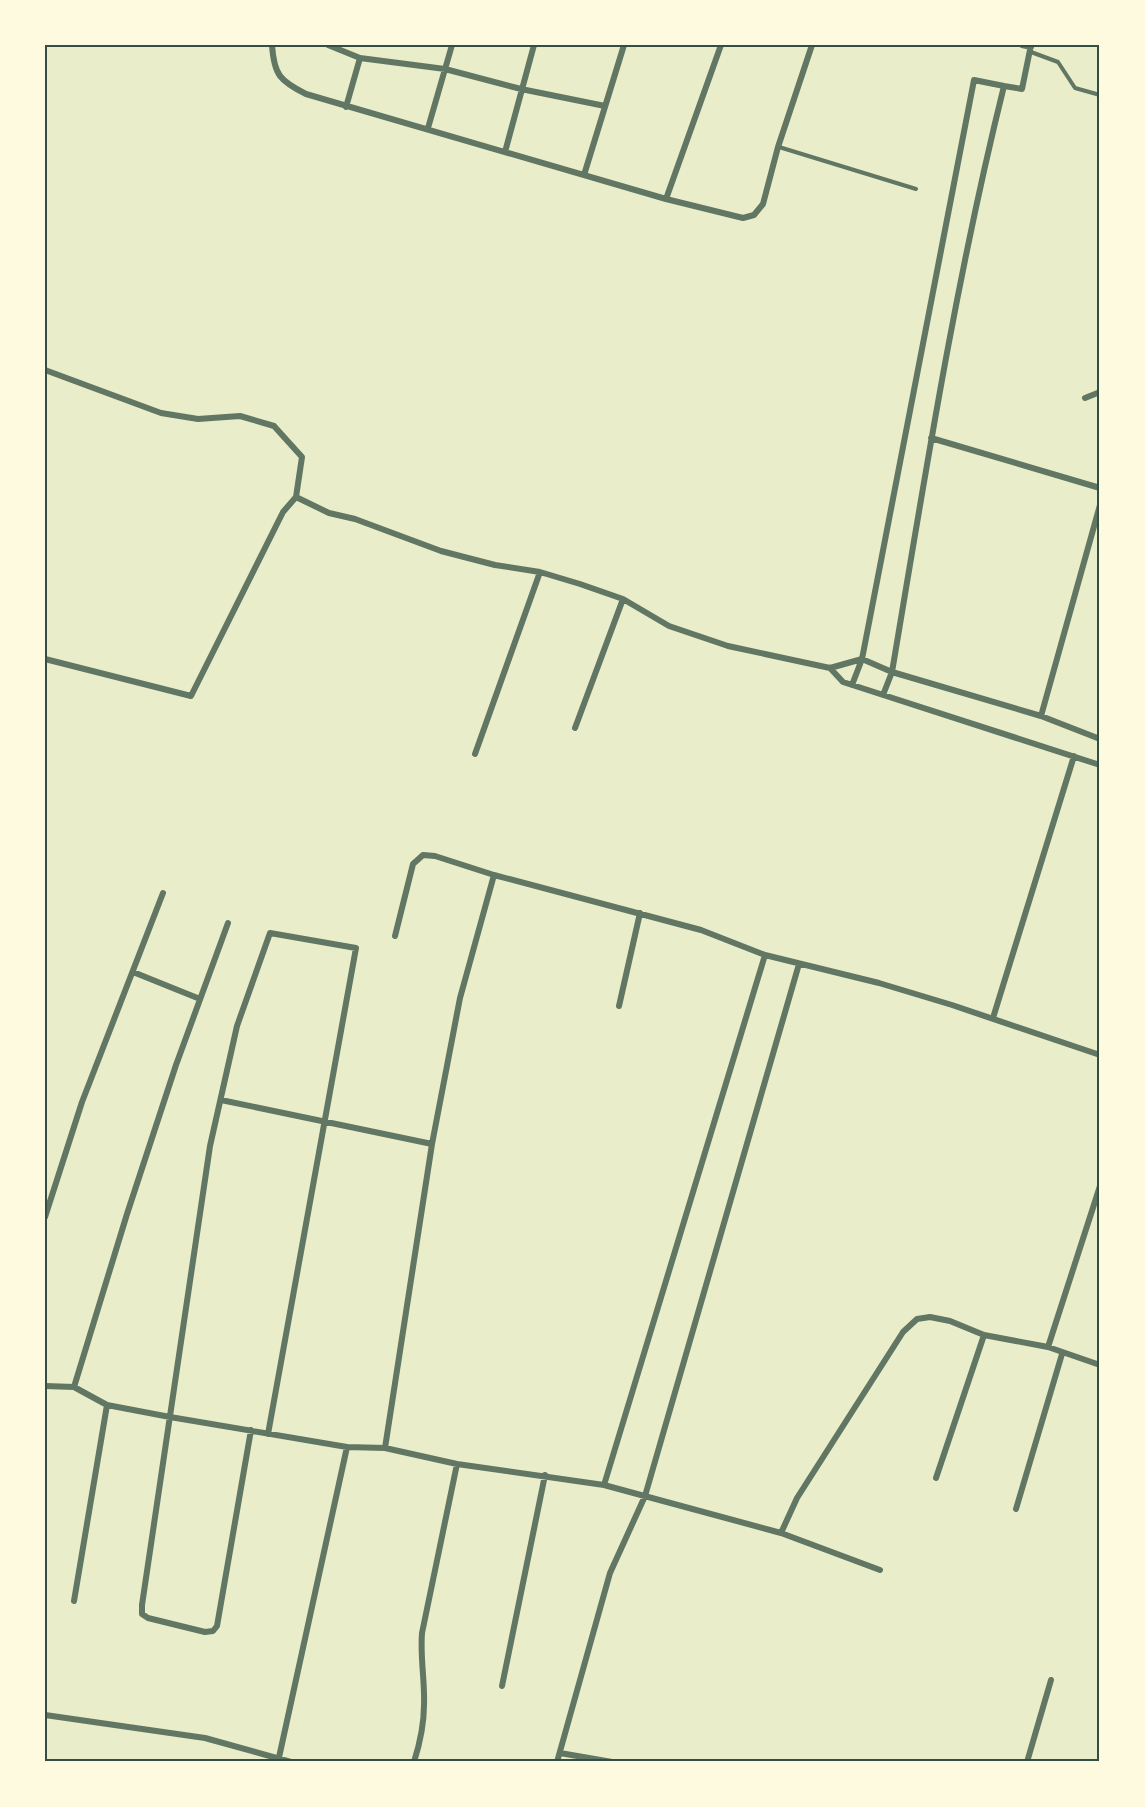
<svg xmlns="http://www.w3.org/2000/svg" width="1145" height="1807" viewBox="0 0 1145 1807" font-family="'Golos Text',sans-serif">
	<rect width="100%" height="100%" fill="#e9edc9"/>
	<g fill="none" stroke-linecap="round" stroke-linejoin="round">
		<path stroke="#617663" stroke-width="4" d="M1031 52 1058 62 1075 88 1100 95
			M779 147 916 189"/>
		<path stroke="#617663" stroke-width="6" d="M272 45C274 75 280 81 306 94L666 199 743 218 754 215 763 204 778 147 812 45
			M328 45 360 58 445 69 521 89 605 106
			M1022 45 1031 47
			M346 107 360 58
			M428 128 452 45
			M505 152 534 45
			M584 175 624 45
			M666 199 721 45
			M45 370 161 413 198 419 240 416 274 426 302 457 296 497 329 513 355 519 441 551 495 565 540 572 580 584 623 599 669 626 728 646 830 668 862 659 892 672 1041 716 1100 739
			M1085 398 1100 392
			M931 438 1100 488
			M45 659 191 696 283 512 296 497
			M830 668 843 682 1100 765
			M852 685 862 659 974 80 1004 86
			M883 695 892 672C925 476 956 279 1004 86L1022 89 1031 45
			M1041 716 1100 505
			M575 728 623 599
			M475 754 540 572
			M395 936 413 864 423 855 435 856 494 875 701 930 765 955 879 983 952 1005 1100 1055
			M133 972 200 999
			M619 1006 640 913
			M993 1018 1074 756
			M221 1100 432 1144
			M45 1217 82 1102 163 893
			M1048 1347 1100 1186
			M45 1386 74 1387 107 1405 170 1417 347 1447 385 1448 457 1464 604 1485 781 1533 880 1570
			M74 1387 127 1214 176 1065 228 923
			M251 1430 217 1626 213 1631 205 1632 148 1618 142 1614V1605L210 1146 237 1026 270 933 356 948 268 1434
			M385 1448 432 1144 460 998 494 875
			M936 1478 984 1335
			M604 1485 765 955
			M1016 1509 1062 1354
			M781 1533 797 1498 903 1332 917 1319 930 1317 950 1321 984 1335 1048 1347 1100 1365
			M1100 1536V1535
			M74 1601 107 1405
			M502 1686 545 1475
			M45 1715 205 1738 291 1762
			M560 1753 612 1762
			M278 1762 347 1447
			M414 1762C420 1743 424 1725 424 1705 425 1681 420 1658 422 1633L457 1464
			M557 1762 610 1573 645 1496 799 964
			M1027 1762 1051 1680"/>
	</g>
	<rect width="1145" height="1807" fill="none" stroke="#fefae0" stroke-width="93"/>
	<rect x="46" y="46" width="1052" height="1714" fill="none" stroke="#344e41" stroke-width="2"/>
</svg>
